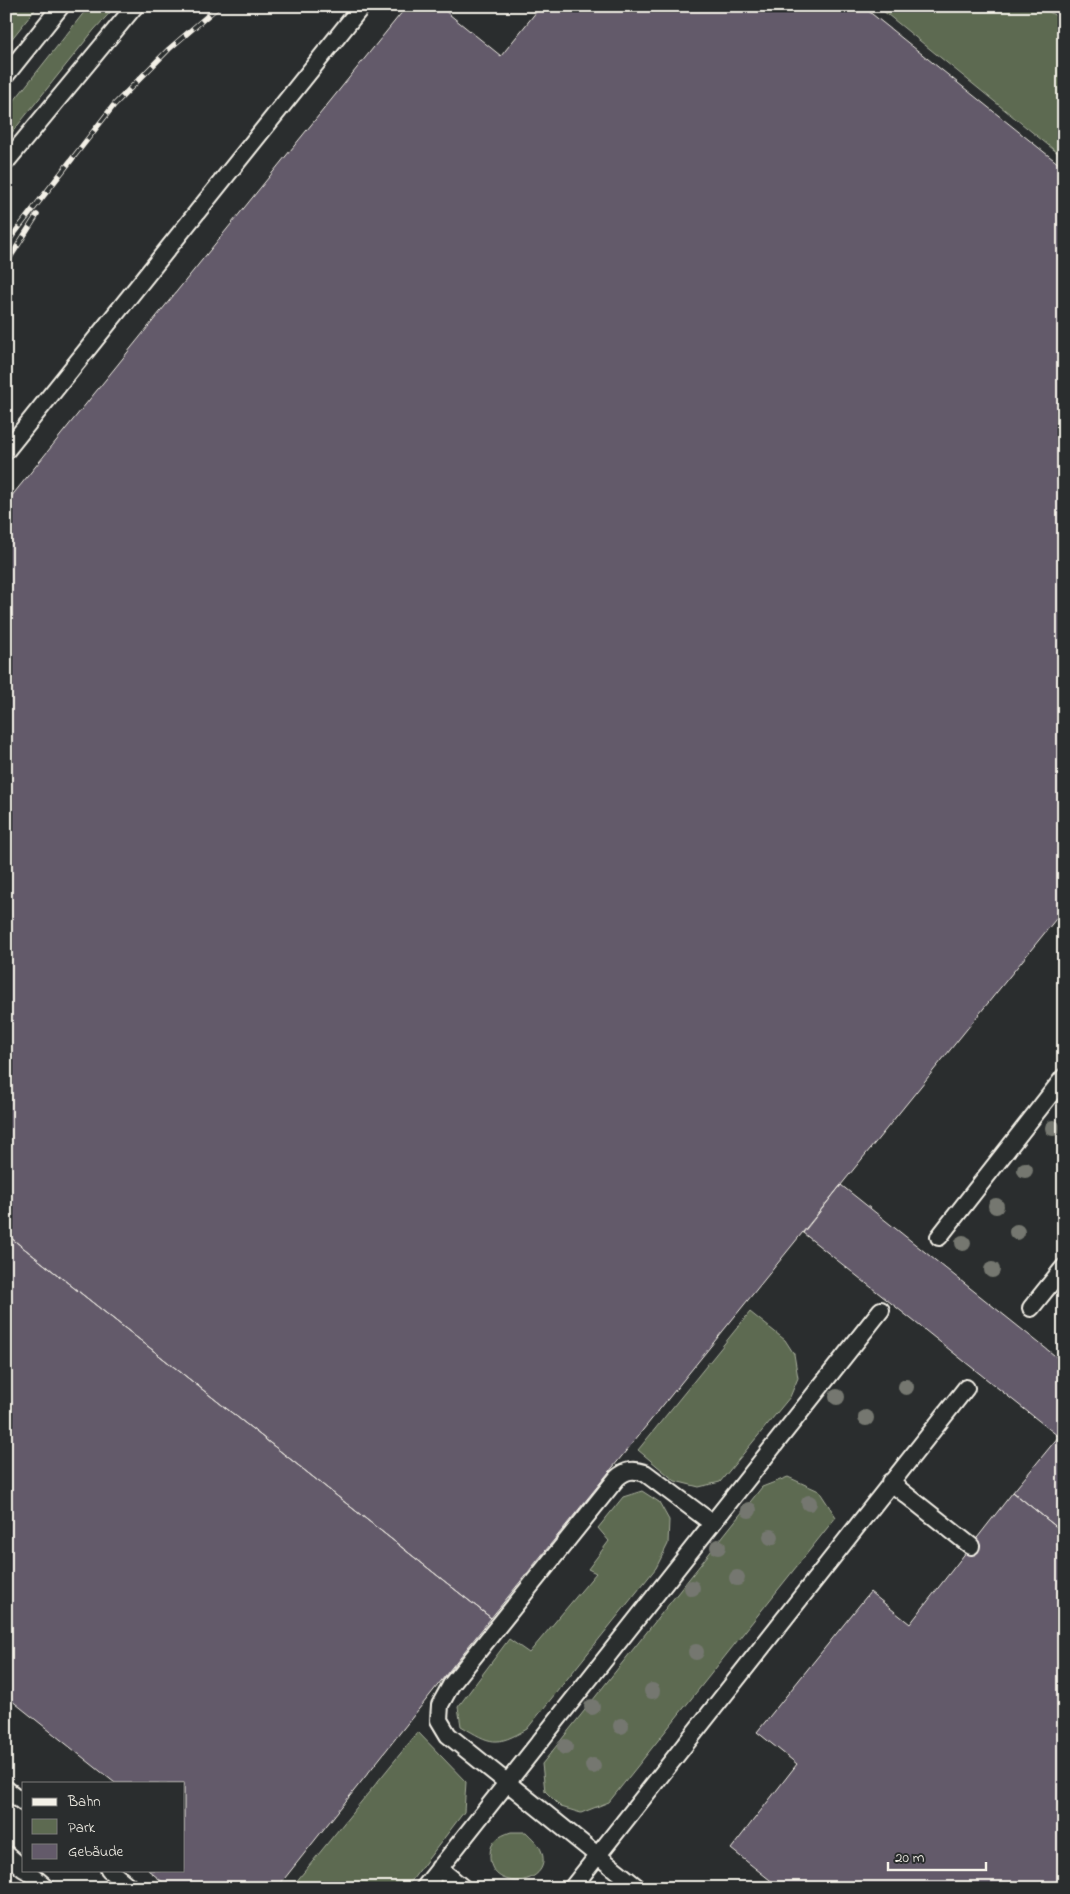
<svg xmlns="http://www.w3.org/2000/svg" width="1070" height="1894" viewBox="0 0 1070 1894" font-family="'Indie Flower',sans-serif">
	<rect width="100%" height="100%" fill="#2a2d2e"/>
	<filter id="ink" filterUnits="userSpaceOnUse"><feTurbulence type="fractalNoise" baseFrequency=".02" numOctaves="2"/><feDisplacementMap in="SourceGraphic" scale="10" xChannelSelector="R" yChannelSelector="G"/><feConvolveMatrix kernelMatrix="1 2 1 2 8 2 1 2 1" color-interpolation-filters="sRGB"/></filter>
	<g filter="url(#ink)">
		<path fill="#5d6a51" stroke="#a8ae9c" d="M6 6H38L6 46Z
			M89 6H116L94 30 6 140V111Z
			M877 6H1039L1063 20 1064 158Z
			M750 1312 785 1340 794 1354 798 1378 790 1397 720 1482 699 1487 675 1481 638 1450Z
			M788 1477 819 1491 836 1517 609 1802 581 1813 561 1807 545 1791 542 1764 762 1487Z
			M642 1491 659 1502 669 1520 668 1544 656 1568 527 1729C496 1747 491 1744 461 1726L458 1707 509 1639 529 1653 596 1573 588 1569 609 1541 598 1528 623 1497Z
			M418 1732 466 1782 464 1812 406 1888H291Z
			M511 1832H526C531 1837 538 1843 541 1850 556 1886 488 1894 490 1855 490 1841 499 1836 511 1832Z"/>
		<path fill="#635a6a" stroke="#f4f1e8" d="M407 6H439L501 56 541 6H862L1064 168V909L491 1618 6 1234V503Z
			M841 1185 1064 1363V1430L1058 1436 803 1233Z
			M6 1234 491 1618 277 1888H170L148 1870H184V1783H115L6 1696Z
			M1064 1430V1533L1013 1492Z
			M1013 1492 1064 1533V1888H780L731 1849 797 1764 757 1732 870 1592 910 1624Z"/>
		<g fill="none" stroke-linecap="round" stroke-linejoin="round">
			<g stroke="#f4f1e8" stroke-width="20">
				<path id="lane" d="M6 75 61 6
					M6 162 135 6
					M6 451 362 6
					M939 1237 1064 1077
					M1031 1308 1064 1267
					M890 1482 971 1546
					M6 1789 24 1803
					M6 1854 24 1869
					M439 1868 463 1888
					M26 1870 47 1888
					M109 1870 131 1888
					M424 1888 881 1310
					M572 1888 966 1388
					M638 1888 448 1735 439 1720 440 1705 451 1685 617 1478C626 1470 633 1469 645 1473L712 1523"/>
			</g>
			<use href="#lane" stroke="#2a2d2e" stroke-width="16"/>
			<g stroke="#f4f1e8" stroke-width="5.5">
				<path id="rail" d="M6 244 114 105 169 49 219 6
					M6 264 37 215"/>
			</g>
			<use href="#rail" stroke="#2a2d2e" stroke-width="4" stroke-dasharray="11" stroke-linecap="butt"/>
		</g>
		<g fill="#74776f">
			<circle cx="1053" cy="1128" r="8"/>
			<circle cx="1025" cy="1170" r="8"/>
			<circle cx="996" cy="1206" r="8"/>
			<circle cx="1017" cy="1232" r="8"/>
			<circle cx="963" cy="1243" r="8"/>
			<circle cx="992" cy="1270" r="8"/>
			<circle cx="906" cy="1387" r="8"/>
			<circle cx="837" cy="1397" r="8"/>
			<circle cx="866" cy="1418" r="8"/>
			<circle cx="809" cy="1503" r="8"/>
			<circle cx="749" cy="1510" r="8"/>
			<circle cx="771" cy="1537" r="8"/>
			<circle cx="718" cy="1547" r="8"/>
			<circle cx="737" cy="1578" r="8"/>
			<circle cx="692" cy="1588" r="8"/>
			<circle cx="696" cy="1652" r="8"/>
			<circle cx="652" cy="1691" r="8"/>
			<circle cx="592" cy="1707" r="8"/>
			<circle cx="621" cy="1726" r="8"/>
			<circle cx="565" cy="1747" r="8"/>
			<circle cx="593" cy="1766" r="8"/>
		</g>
	</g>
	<rect width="1070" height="1894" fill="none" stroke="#2a2d2e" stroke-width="25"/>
	<rect x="12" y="12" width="1045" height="1869" fill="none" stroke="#f4f1e8" stroke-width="2" filter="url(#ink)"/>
	<rect x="22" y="1782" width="162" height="90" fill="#2a2d2e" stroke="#7b7b78"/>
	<rect x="32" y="1798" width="25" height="8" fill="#f4f1e8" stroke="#7b7b78"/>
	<text x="68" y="1806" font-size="15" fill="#f4f1e8">Bahn</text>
	<rect x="32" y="1819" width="25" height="15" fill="#5d6a51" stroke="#7b7b78"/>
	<text x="68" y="1832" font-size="15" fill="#f4f1e8">Park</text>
	<rect x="32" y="1844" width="25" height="15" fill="#635a6a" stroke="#7b7b78"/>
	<text x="68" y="1856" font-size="15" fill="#f4f1e8">Gebäude</text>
	<path d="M888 1862v8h98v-8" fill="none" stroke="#f4f1e8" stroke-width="2.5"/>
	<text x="895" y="1862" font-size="15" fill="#f4f1e8" stroke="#2a2d2e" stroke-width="4" paint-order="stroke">20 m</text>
</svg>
